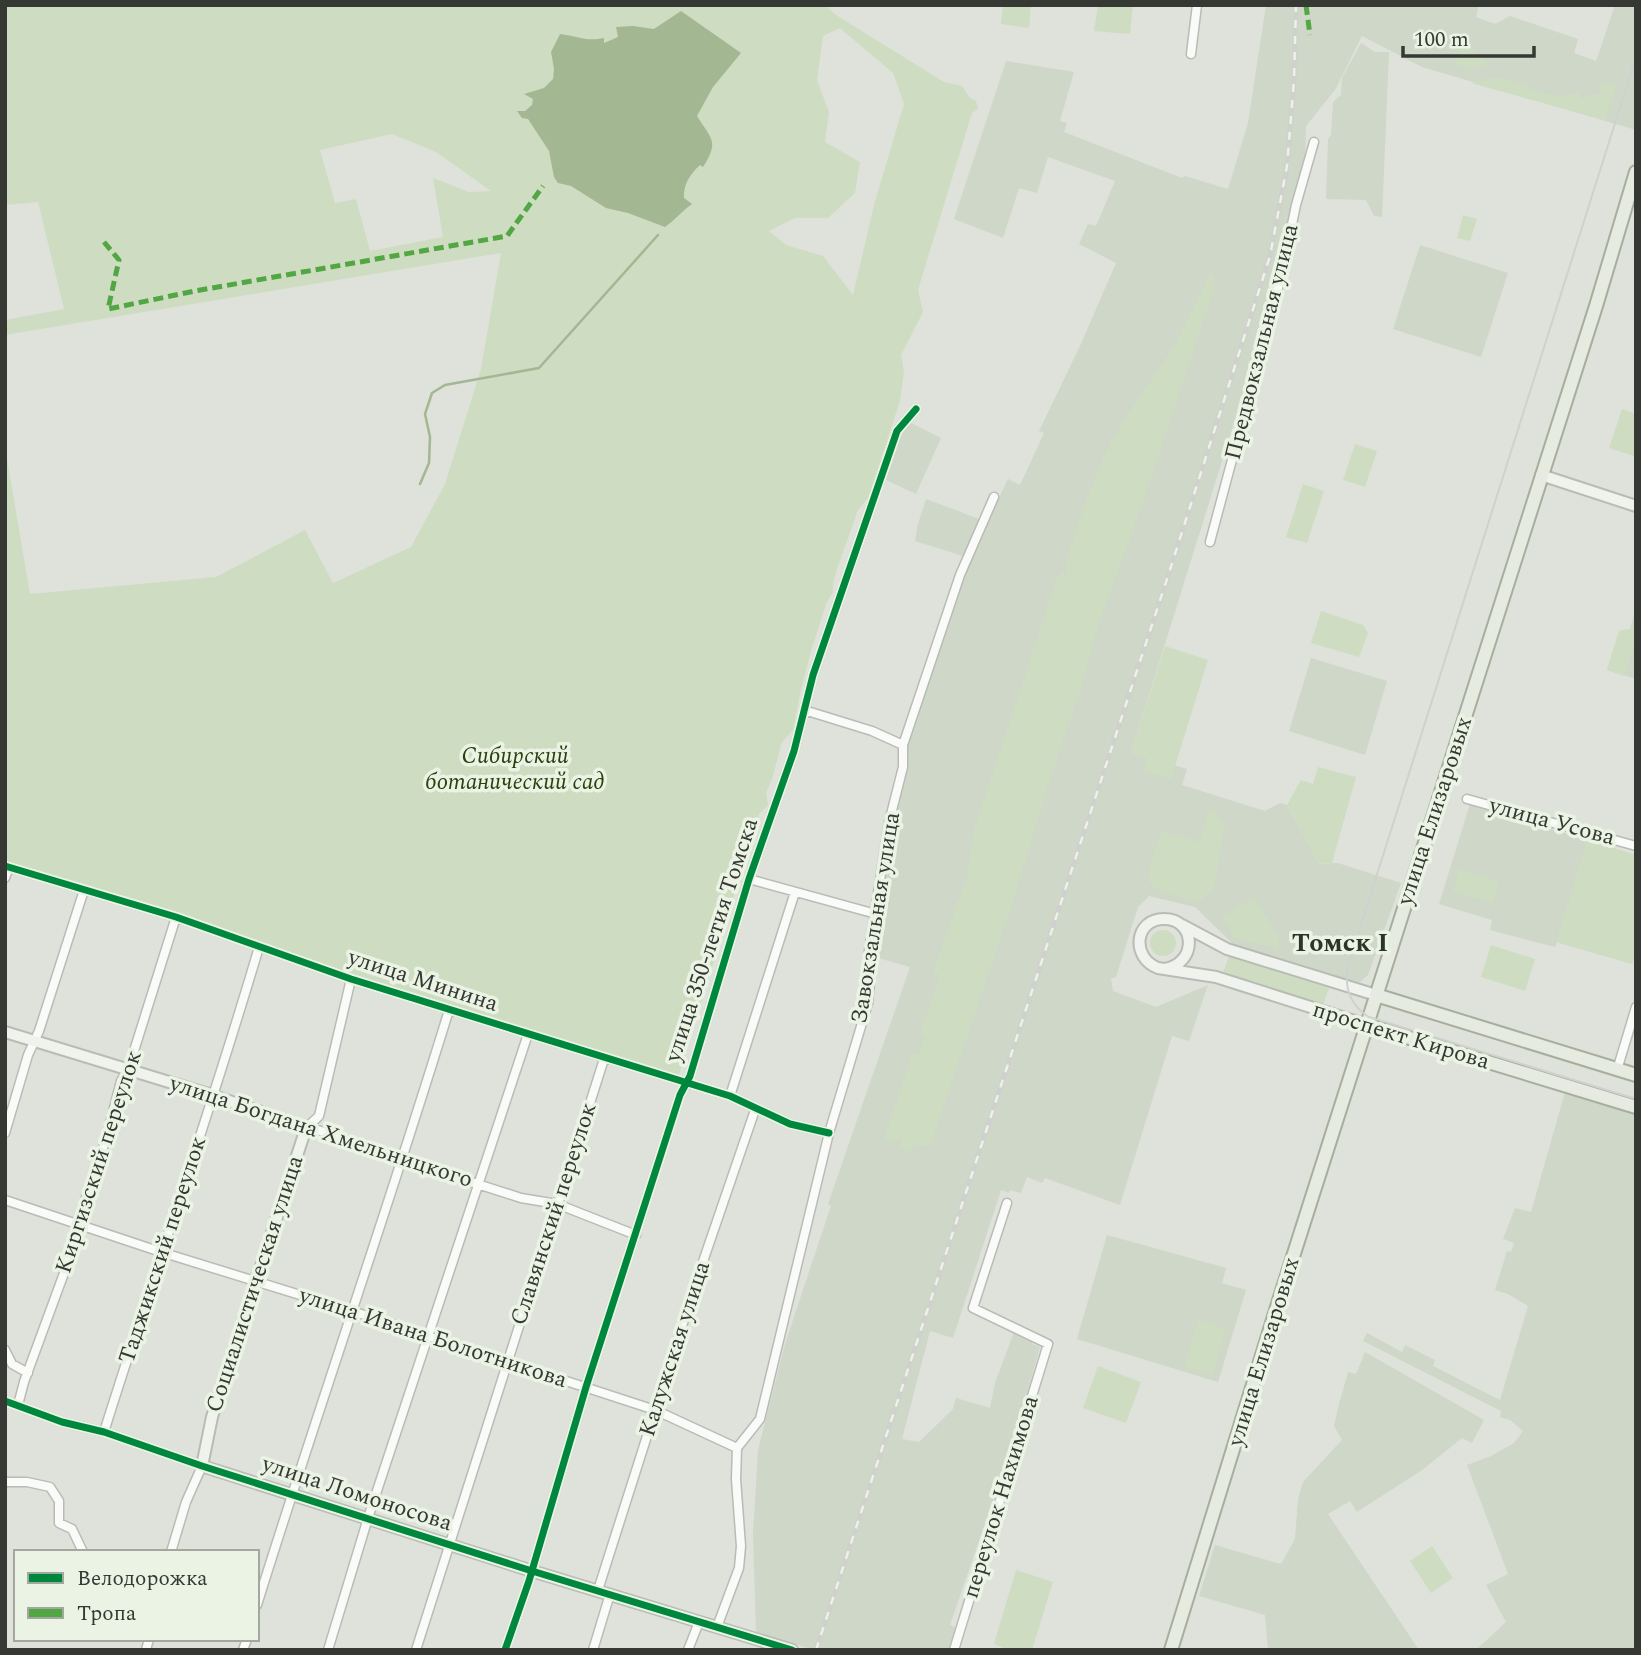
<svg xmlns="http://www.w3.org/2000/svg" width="1641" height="1655" viewBox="0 0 1641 1655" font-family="Spectral,serif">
	<rect width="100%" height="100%" fill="#dee2da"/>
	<path fill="#ced7c8" d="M1266 5H1479L1476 17 1495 24 1510 16 1578 39 1574 53 1596 61 1615 5H1636V130L1422 67 1362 36 1335 90 1306 126 1305 160 1281 261 1256 352 1131 753 1187 769 1182 785 1265 811 1280 803 1287 805 1319 864 1338 863 1401 883 1368 975 1360 982H1355L1233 944 1195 907 1149 896 1138 907 1116 977 1111 979 1113 991 1156 1007 1208 985 1189 1041 1172 1036 1120 1205 1045 1178 1042 1183 1027 1177 1021 1193 1010 1190 1009 1193 1001 1190 953 1338 930 1331 902 1439 919 1442 953 1409 956 1398 990 1408 995 1383 1014 1332 1033 1340 1032 1344 1040 1347 1015 1436 950 1625 956 1628 948 1650H814L756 1632 753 1533 758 1450 785 1344 831 1206 828 1204 910 967 871 956 905 746 961 577 1008 479 1020 485 1044 433 1039 431 1081 344 1116 263 1079 244 1088 224 1096 226 1115 181 1048 157 1037 193 1019 188 1003 238 954 219 1006 61 1074 72 1060 121 1067 123 1064 132 1182 178 1185 176 1228 189 1248 123Z
		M1361 43 1375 52H1389L1382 217 1374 216 1366 200 1326 199 1328 139 1331 135 1333 102 1341 95 1342 78Z
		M1420 245 1508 273 1481 357 1393 329Z
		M907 421 941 438 916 494 884 479Z
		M926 499 979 519 963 556 915 541 918 524Z
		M1636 610V679L1607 670 1619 631 1630 629Z
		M1311 658 1387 681 1365 755 1289 731Z
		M1470 804 1636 855V952L1632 964 1557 942 1555 947 1490 930 1492 920 1439 904Z
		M1565 1092 1636 1115V1650H1476L1506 1622 1486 1585 1508 1574 1467 1465 1491 1456 1514 1443 1523 1431 1510 1420 1500 1417 1501 1411 1363 1341 1367 1333 1402 1352 1405 1345 1435 1360 1433 1366 1500 1400 1528 1306 1508 1294 1495 1290 1507 1251 1511 1252 1514 1243 1503 1239 1515 1208 1531 1212Z
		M1107 1235 1226 1268 1222 1283 1246 1290 1218 1382 1077 1339Z
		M1365 1352 1484 1420 1472 1443 1462 1438 1422 1470 1357 1512 1350 1501 1328 1514 1419 1650H1268L1265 1615 1199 1596 1215 1545 1281 1564 1295 1539 1298 1499 1303 1482 1342 1440 1334 1426 1339 1404 1348 1372 1356 1374Z"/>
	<path fill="#ceddc1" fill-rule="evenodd" d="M5 5H825L836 15 944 82 962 86 970 98 976 101 978 109 972 113 918 290 923 312 901 355 904 372 900 401 868 498 858 510 838 566 833 584V592L826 604 811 651 800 694 793 730 782 742 772 779 766 793 768 805 759 814 678 1078 440 1004 176 913 5 863V447L30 594 216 577 305 530 333 583 411 547 445 484 481 369 501 253 5 335V320L64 309 38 202 5 205ZM840 28 893 73 904 104 875 201 853 295 823 256 786 245 769 231 795 218H828L855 193 860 162 825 142 829 112 817 80 823 36ZM392 134 436 152 491 191 469 192 433 178 443 237 370 251 356 199 335 203 320 150Z
		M1003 5H1031L1029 28 1001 24Z
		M1098 5H1133L1130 34 1094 31Z
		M1469 47 1486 61V66L1472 69 1456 64 1454 60 1459 50Z
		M1492 78C1523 76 1544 106 1578 92L1580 99 1602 92 1600 85 1617 83 1605 120 1471 83Z
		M1463 215 1477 219 1470 241 1457 238Z
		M1212 271 1213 291 1144 499 1098 625 1082 685 1050 779 1011 907 930 1146 915 1145 907 1152 901 1146V1138L890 1143 885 1138 913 1053 919 1055 925 1036 920 1033 938 983 939 974 933 972 967 877 975 827 1057 578 1061 572 1067 575 1066 563 1078 523 1103 458 1125 419 1175 345Z
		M1622 409 1636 414V457L1609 448Z
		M1355 444 1377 451 1365 487 1343 480Z
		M1303 484 1324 491 1307 543 1286 537Z
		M1636 610V638L1624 676 1607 670 1619 631 1630 629Z
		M1321 611 1363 625 1368 633 1359 657 1311 643Z
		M1165 646 1208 660 1171 779 1144 770 1147 758 1131 753Z
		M1318 767 1356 777 1332 863 1319 864 1287 805 1301 780 1313 784Z
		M1209 810 1215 812 1224 827 1214 889 1199 902C1139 887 1142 890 1161 831L1199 842Z
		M1587 841 1636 855V952L1632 964 1556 942Z
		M1460 869 1499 882 1493 904 1453 891Z
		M1255 898 1280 941 1277 949 1234 937 1222 916Z
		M1150 943a13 13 0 1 1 26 0a13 13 0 1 1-26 0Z
		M1491 945 1535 959 1525 991 1481 977Z
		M1229 956 1329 988 1323 1005 1223 973Z
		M1198 1320 1226 1329 1212 1375 1184 1367Z
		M1098 1366 1141 1382 1126 1423 1083 1408Z
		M1432 1546 1453 1578 1431 1593 1410 1561Z
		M1016 1570 1053 1582 1032 1650H1009L994 1644Z"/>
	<path fill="#a3b793" d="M681 11 741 53 713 87 697 116C711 139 720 141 703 167L700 165C690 174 683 185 684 198L692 204C682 211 675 220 665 227L628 213 606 208 571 186 558 183 554 177 549 151 528 119 522 118 517 111H525L532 105 533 99 524 94 544 88 553 79 554 69 551 52 560 34C577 36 587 42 604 38V43L618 37 616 27 633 26 654 29Z"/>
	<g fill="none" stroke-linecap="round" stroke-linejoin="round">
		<path stroke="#a3b793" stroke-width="2.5" d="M420 484 429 463 430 437 425 414 432 393 445 385 539 368 658 235"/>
		<g stroke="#b8bcb5" stroke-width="11">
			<path id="street" d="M1191 54 1197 5
				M1210 542 1282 273 1296 205 1314 142
				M804 710 872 731 903 745
				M1467 799 1636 846
				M5 866 176 917 351 979 730 1096 790 1124 829 1133
				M5 878 9 867
				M749 879 876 914
				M1617 1070 1636 1007
				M730 1096 795 892
				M306 1128 321 1131 403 1160 521 1198 557 1204 636 1235
				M306 1128 319 1116 351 979
				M5 1133 28 1055 39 1031 84 890
				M5 1200 161 1252 352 1311 655 1410 737 1448
				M5 1350 12 1364 28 1373
				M5 1401 62 1422 104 1432 202 1466 186 1502 171 1552
				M18 1405 24 1382 67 1265 77 1224 106 1139 121 1081 128 1070 176 917
				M104 1432C155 1270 211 1110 259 947
				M5 1482H27L50 1487 59 1501V1523L72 1529 83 1552
				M598 1590 696 1282 755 1110
				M257 1605C319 1406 388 1209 449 1010
				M717 1627 739 1568 741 1546 736 1479 737 1448 760 1419 829 1133 868 1003 871 972 868 957 889 822 903 767V745L960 575 994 497
				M146 1650 149 1639
				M243 1650 247 1639
				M328 1650 368 1518 528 1034
				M416 1650 604 1059
				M505 1650 529 1581 586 1387 680 1095 690 1076 749 879 794 751 813 675 897 431 916 409
				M593 1650 610 1594
				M688 1650 699 1622
				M954 1650 1048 1344 973 1308 1007 1203"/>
		</g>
		<g stroke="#b8bcb5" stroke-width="14">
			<path id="secondary" d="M1541 475 1636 506
				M1182 925 1227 949 1376 995
				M1165 969C1198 963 1196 919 1164 919 1134 919 1131 958 1158 968L1216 977 1367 1025
				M5 1032 215 1096 306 1128 212 1417 202 1466 532 1571 792 1650"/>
		</g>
		<g stroke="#a5af9c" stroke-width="16">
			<path id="primary" d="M1376 995 1636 1075
				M1367 1025 1636 1107
				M1171 1650 1276 1310 1596 306 1636 172"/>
		</g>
		<use href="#street" stroke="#fafbf9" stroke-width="8"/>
		<use href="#secondary" stroke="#f0f2ee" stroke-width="10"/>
		<use href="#primary" stroke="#e6eae1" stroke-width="12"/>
		<path stroke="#d0d1ce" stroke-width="2" d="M1636 57 1348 966C1344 987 1350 1005 1369 1017L1636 1099"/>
		<g stroke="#d0d1ce" stroke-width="5">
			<path id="rail" d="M816 1650 1168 576 1270 256 1287 166 1294 80 1296 5"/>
		</g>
		<use href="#rail" stroke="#eaf3e4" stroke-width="2.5" stroke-dasharray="8" stroke-linecap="butt"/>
		<path stroke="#53a644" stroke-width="5" stroke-dasharray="10 5" stroke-linecap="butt" d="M1306 5 1310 35
			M104 242 119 260 108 309 195 291 507 236 543 186"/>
		<g stroke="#eaf3e4" stroke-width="11">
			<path id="cycleway" d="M5 866 176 917 351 979 730 1096 790 1124 829 1133
				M5 1401 62 1422 104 1432 202 1466 532 1571 792 1650
				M505 1650 529 1581 586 1387 680 1095 690 1076 749 879 794 751 813 675 897 431 916 409"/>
		</g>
		<use href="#cycleway" stroke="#00873e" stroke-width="7"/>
	</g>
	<g text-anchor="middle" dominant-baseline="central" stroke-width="7" stroke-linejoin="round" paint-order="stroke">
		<g font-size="23" fill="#353833" stroke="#eaf3e4">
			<text transform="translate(1262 342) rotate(-76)">Предвокзальная улица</text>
			<text transform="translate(1435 811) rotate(-72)">улица Елизаровых</text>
			<text transform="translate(1552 822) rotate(15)">улица Усова</text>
			<text transform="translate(876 918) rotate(-81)">Завокзальная улица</text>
			<text transform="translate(712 940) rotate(-72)">улица 350-летия Томска</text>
			<text transform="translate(423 981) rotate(18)">улица Минина</text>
			<text transform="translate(1401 1036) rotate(17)">проспект Кирова</text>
			<text transform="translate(321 1132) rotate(18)">улица Богдана Хмельницкого</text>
			<text transform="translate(99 1162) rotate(-72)">Киргизский переулок</text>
			<text transform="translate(554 1214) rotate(-72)">Славянский переулок</text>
			<text transform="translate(163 1250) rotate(-72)">Таджикский переулок</text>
			<text transform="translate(255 1284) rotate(-72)">Социалистическая улица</text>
			<text transform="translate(433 1338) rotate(18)">улица Ивана Болотникова</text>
			<text transform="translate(675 1349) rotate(-72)">Калужская улица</text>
			<text transform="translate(1264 1352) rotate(-73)">улица Елизаровых</text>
			<text transform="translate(357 1494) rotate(18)">улица Ломоносова</text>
			<text transform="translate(1001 1497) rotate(-73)">переулок Нахимова</text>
		</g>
		<g font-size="23" font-style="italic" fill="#29420d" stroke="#eaf3e4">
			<text x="515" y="756">Сибирский<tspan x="515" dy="26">ботанический сад</tspan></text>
		</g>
		<g font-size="26" font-weight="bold" fill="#2d3429" stroke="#eaf3e4">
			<text x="1340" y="943">Томск I</text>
		</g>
	</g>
	<rect width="1641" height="1655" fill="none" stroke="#353833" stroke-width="14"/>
	<rect x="14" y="1550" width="245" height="91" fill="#eaf3e4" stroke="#a2a89d" stroke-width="2"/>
	<rect x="28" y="1573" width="35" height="10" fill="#00873e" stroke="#a2a89d" stroke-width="2"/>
	<text x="77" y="1585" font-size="21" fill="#353833">Велодорожка</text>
	<rect x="28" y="1608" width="35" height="10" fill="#53a644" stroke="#a2a89d" stroke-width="2"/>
	<text x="77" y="1620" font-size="21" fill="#353833">Тропа</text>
	<path d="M1403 46v10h131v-10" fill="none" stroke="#353833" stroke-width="3.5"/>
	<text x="1414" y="46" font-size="21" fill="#353833" stroke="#eaf3e4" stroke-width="5" paint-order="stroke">100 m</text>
</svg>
